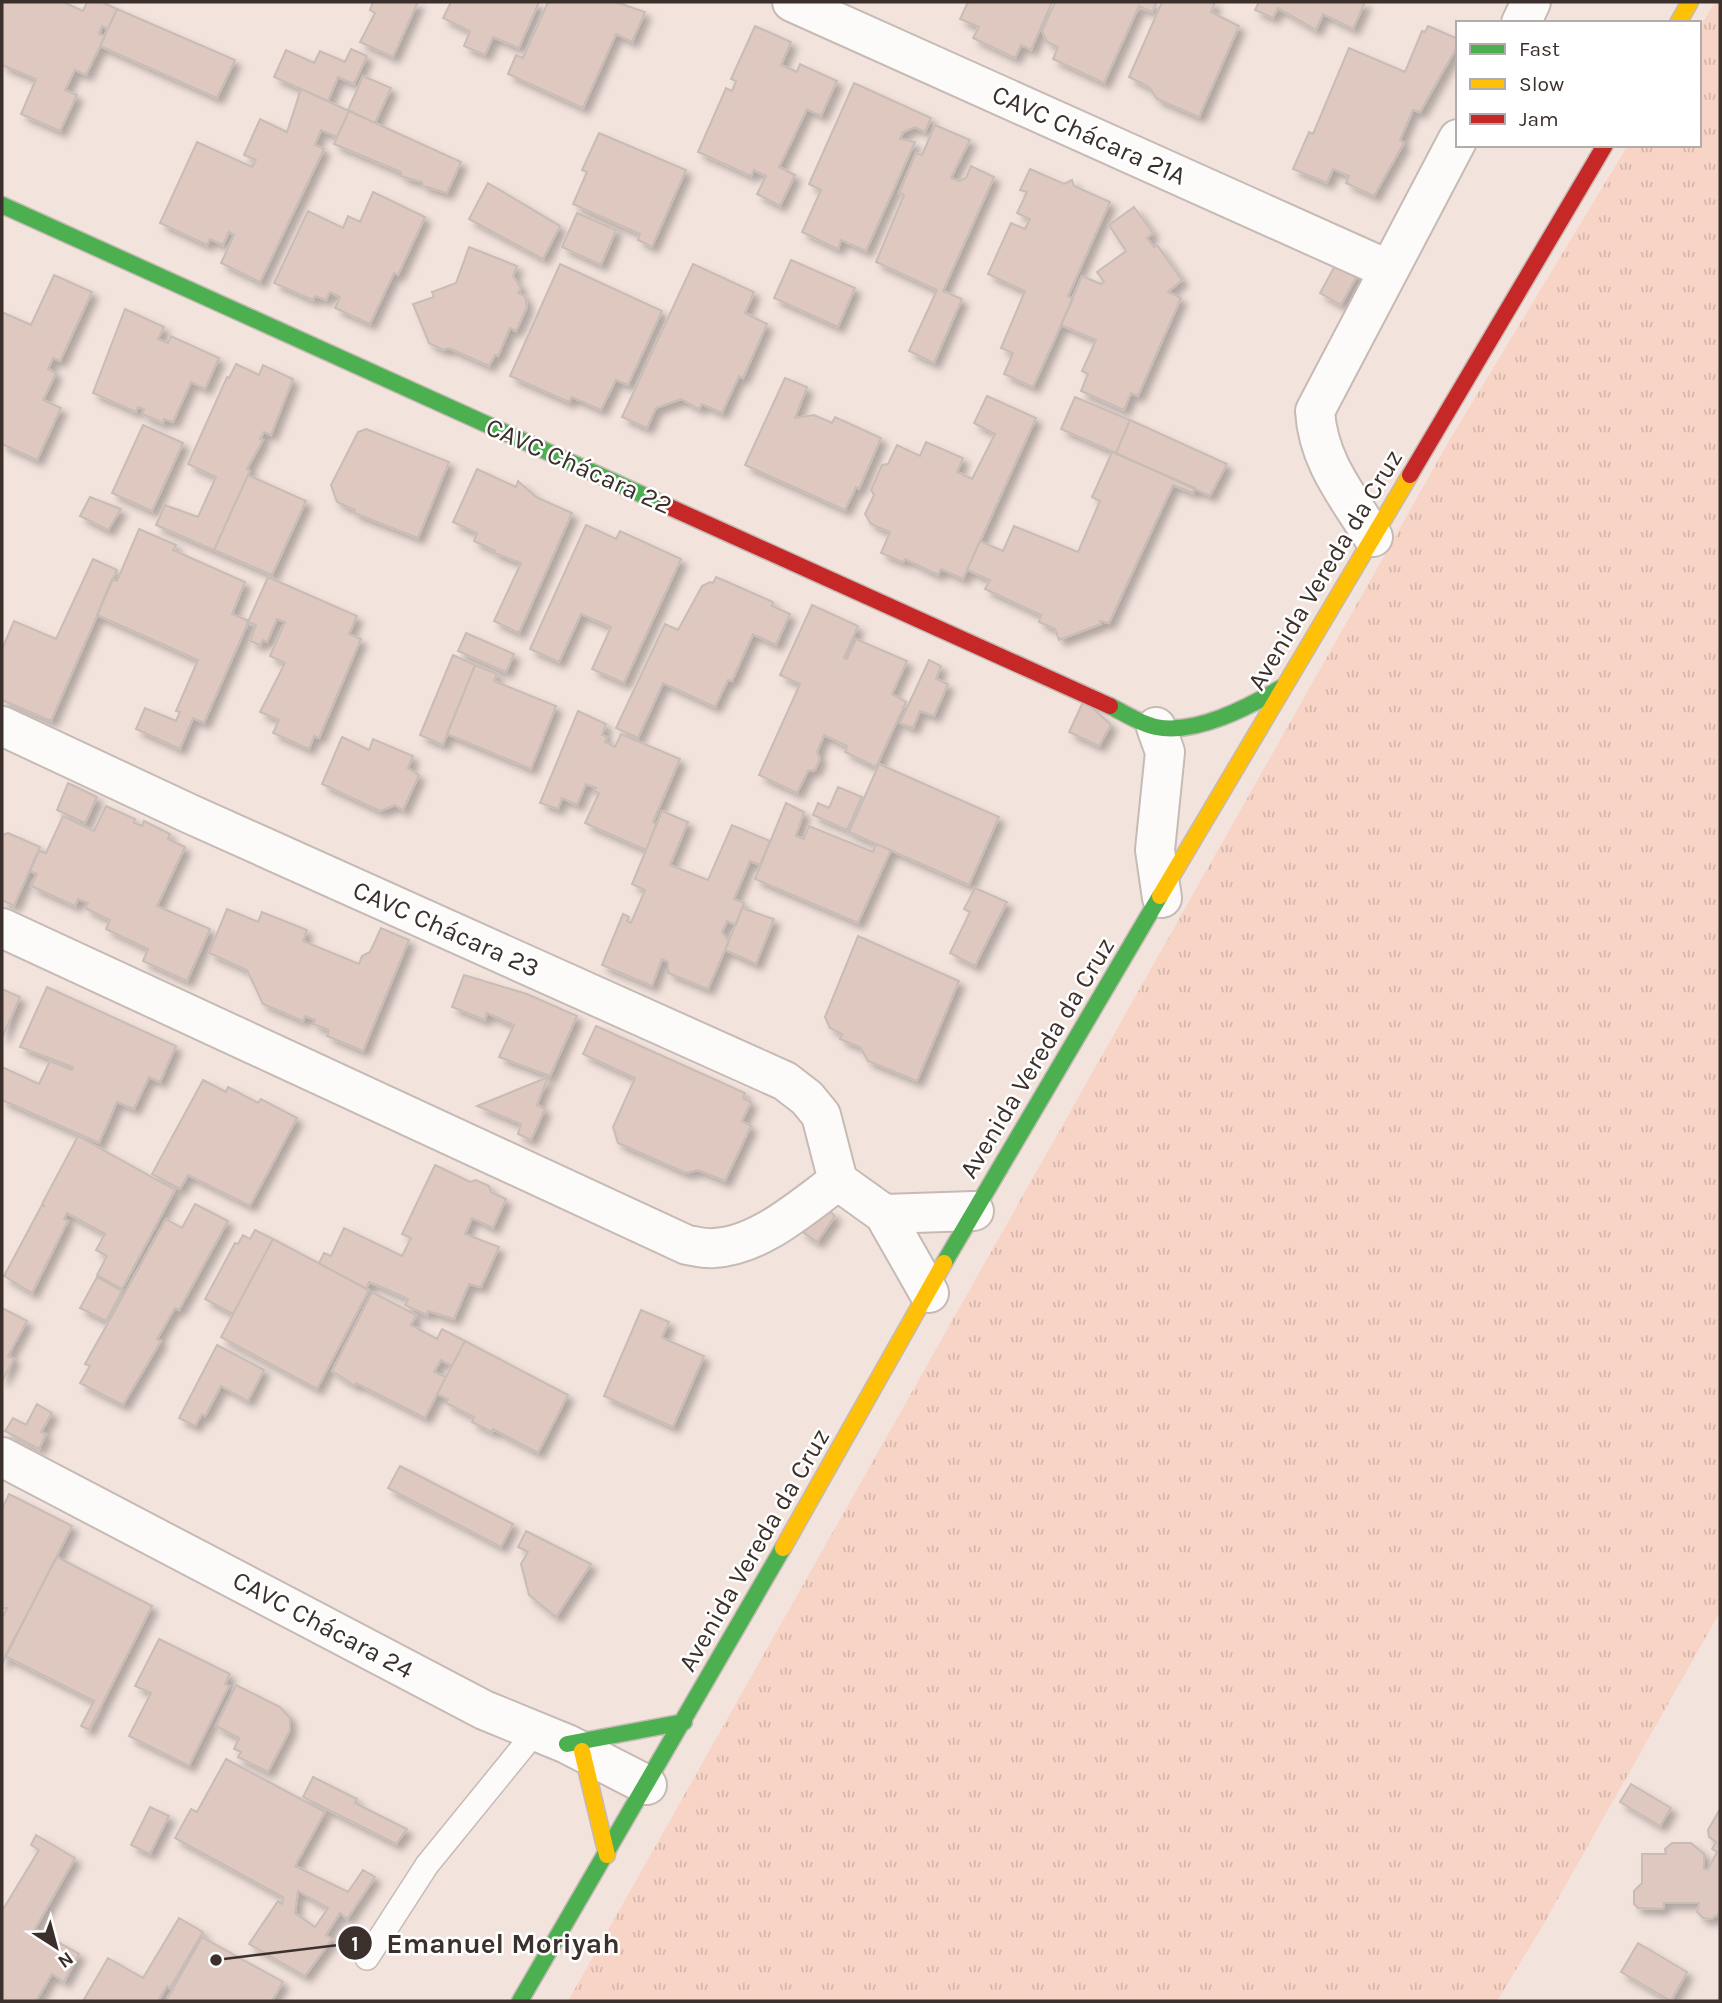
<svg xmlns="http://www.w3.org/2000/svg" width="1722" height="2003" viewBox="0 0 1722 2003" font-family="Karla,sans-serif">
	<defs>
		<pattern id="grass-tufts" width="24" height="20" patternUnits="userSpaceOnUse" patternTransform="scale(1.75)"><rect width="24" height="20" fill="#f7d4c6"/><path d="M3 7l-1-3M5 7V3M7 7l1-3M15 17l-1-3M17 17v-4M19 17l1-3" fill="none" stroke="#d5b6aa"/></pattern>
		<filter id="shadow"><feDropShadow dx="6" dy="6" stdDeviation="3.5" flood-color="#0004"/></filter>
	</defs>
	<rect width="100%" height="100%" fill="#f3e3dd"/>
	<path fill="url(#grass-tufts)" d="M1715 2H1720V1612L1543 1925 1497 2001H568L1449 441 1628 145H1699V28Z"/>
	<path fill="#dec8bf" stroke="#c8bcb7" stroke-width="2" fill-rule="evenodd" filter="url(#shadow)" d="M2 2H63L83 11 87 2H102L117 9 108 29 102 26 99 34 105 36 86 75 75 70 65 90 77 95 60 131 21 114 36 79 2 65Z
		M373 2H418L393 57 360 42 375 13 370 10Z
		M451 2H539L519 48 493 37 485 55 464 46 470 31 443 18Z
		M548 2H616L645 12 632 42 616 34 583 108 508 74 516 55 523 58Z
		M968 2H1052L1031 50 1021 45 1015 58 973 38 979 27 960 19Z
		M1055 2H1157L1152 12 1139 6 1104 83 1053 59 1058 47 1047 42 1042 31Z
		M1162 2H1215L1211 12 1239 26 1199 117 1157 99 1149 87 1129 77Z
		M1259 2H1365L1353 29 1323 14 1316 30 1278 8 1273 18 1255 10Z
		M117 9 235 60 217 98 100 46Z
		M755 26 791 42 781 65 797 72 800 64 837 81 821 116 807 109 789 147 779 167 795 175 780 206 757 194 766 176 754 170 751 176 698 152 726 88 732 91 736 81 731 79Z
		M1428 26 1458 39V45L1420 112 1413 110 1400 140 1404 143 1374 196 1346 183 1349 176 1333 169 1327 183 1293 169 1309 132 1313 134 1349 48 1405 72 1422 31 1425 32Z
		M351 49 367 56 354 84 338 77 328 101 274 77 286 50 314 63 320 51 345 62Z
		M363 76 391 88 375 123 348 110Z
		M854 83 931 118 925 132 915 127 903 132 900 139 915 142 866 251 841 240 838 249 802 232 821 190 809 184Z
		M301 89 349 111 337 137 321 130 315 145 324 149 260 282 221 263 234 235 229 232 223 245 210 239 207 245 160 223 197 142 252 167 256 160 244 155 260 119 287 132Z
		M349 111 461 162 447 193 423 186 422 182 410 179 401 176V172L334 144Z
		M935 125 970 140 951 178 959 181 966 178 971 166 994 177 943 291 962 299 934 363 909 351 937 290 876 262 904 195 899 193 916 153 922 155Z
		M599 133 686 170 652 247 638 240 640 234 573 204 587 172 582 170Z
		M1030 169 1064 184 1072 180 1074 186 1110 202 1068 296 1073 299 1033 387 1004 374 1013 353 1001 348 1025 291 988 274 1011 223 1025 229 1030 219 1017 213 1027 192 1020 190Z
		M488 183 560 226 543 259 469 219Z
		M373 192 425 217 398 275 394 273 370 324 335 308 340 297 330 292 326 300 315 296 313 300 274 283 308 211 343 228 348 216 360 222Z
		M1134 207 1153 233 1147 238 1154 247 1157 245 1182 280 1168 292 1181 298 1138 396 1131 393 1124 410 1081 391 1088 374 1082 371 1096 340 1061 325 1082 276 1101 284 1104 282 1097 272 1126 251 1109 225Z
		M577 213 616 230 601 265 562 247Z
		M469 247 517 266 513 276 521 288 518 293 525 296 527 307 516 331 510 328 498 356 495 355 489 366 449 348 443 350 429 343 413 304 434 297 432 292 456 283Z
		M791 260 855 288 838 327 774 298Z
		M1337 262 1359 272 1341 305 1320 293Z
		M560 264 662 311 628 385 616 380 601 410 572 397 569 402 510 376Z
		M693 264 754 292 745 313 767 324 743 378 739 376 722 413 702 404 699 409 681 399 656 408 647 428 622 417Z
		M54 275 92 292 60 361 53 358 48 369 56 373 43 400 61 408 37 460 2 444V312L31 325Z
		M125 309 164 327 158 339 168 343 171 336 219 358 205 389 191 382 173 422 164 419 163 423 142 414 144 409 138 407 136 412 93 393Z
		M236 364 259 375 263 365 293 379 271 435 264 432 260 439 263 440 247 469 250 471 214 550 156 525 165 505 198 517 216 477 188 464 227 377 229 378Z
		M785 378 807 387 795 418 814 415 832 423 835 417 881 438 859 489 856 487 845 510 745 465Z
		M987 396 1036 418 963 579 941 569 938 575 905 559 903 562 881 553 890 532 871 524 865 514 874 495 871 490 882 465 888 464 897 445 920 456 926 442 963 458 957 472 972 479 995 434 974 423Z
		M1075 397 1130 420 1116 453 1061 429Z
		M1130 420 1227 464 1210 496 1116 453Z
		M143 425 183 443 152 511 112 493Z
		M366 429 449 462 418 538 354 513 355 510 337 502 331 485 358 432Z
		M1112 452 1195 488 1193 493 1173 485 1109 623 1100 621 1101 624 1059 640 1055 629 1039 622 1041 615 985 589 990 580 967 570 980 541 1003 551 1014 526 1078 552 1100 501 1092 497Z
		M477 469 516 487 518 481 536 497 572 513 519 633 494 621 521 563 494 553 495 551 474 541 477 533 453 522Z
		M248 475 306 501 272 575 214 550Z
		M90 497 121 509 108 530 80 516Z
		M586 525 616 539 620 531 681 559 624 683 592 669 611 627 581 614 559 662 530 649Z
		M139 529 176 545 173 550 245 582 232 614 247 620V625L204 723 193 718 180 749 136 729 145 708 176 721 180 712 176 711 198 660 97 615 112 579 117 581Z
		M93 559 117 570 51 721 2 700V649L14 621 56 639Z
		M268 577 357 616 349 634 361 639 319 738 314 736 309 749 273 733 279 720 260 712 285 663 270 656 285 622 277 619 267 642 263 640 260 645 250 641 256 625 248 622Z
		M716 577 773 602 772 606 790 614 776 645 753 634 732 681 728 680 715 707 663 683 638 738 616 728 665 624 678 630 702 586 710 582 713 583Z
		M812 605 858 626 844 658 847 659 856 639 907 661 892 694 906 702 876 767 845 752 847 746 824 735 817 752 820 759 815 770 808 771 797 793 759 775 800 684 780 675Z
		M466 633 514 654 506 672 458 651Z
		M453 655 475 665 443 745 420 735Z
		M929 660 941 666 936 679 948 684 934 716 920 711 913 728 900 723Z
		M475 665 497 674 494 681 556 706 531 769 447 734Z
		M1084 700 1111 725 1099 746 1069 732Z
		M578 711 606 724 602 735 607 737 605 742 615 747 621 734 680 759 653 822 656 824 646 850 585 823 599 793 594 791 596 788 586 784 577 805 562 798 558 809 540 803Z
		M342 737 369 750 373 739 413 756 408 768 419 775 403 810 395 805 380 811 322 784Z
		M879 764 999 817 969 885 849 832Z
		M68 783 97 797 85 823 57 810Z
		M838 787 862 797 847 830 813 815 818 803 829 808Z
		M786 803 804 812 796 836 804 839 809 826 873 852 876 844 891 850 858 923 755 879Z
		M106 806 135 819 134 823 142 826 144 821 170 834 168 839 185 847 157 906 210 929 187 981 143 961 148 949 106 929 110 920 85 908 88 903 78 899 75 906 31 886 37 874 30 871 39 851 46 853 63 816 94 831Z
		M662 811 688 822 670 865 708 880 732 825 770 841 760 865 750 861 734 899 744 903 736 925 727 921 722 932 729 941 708 989 668 973V962L662 959 652 986 602 965 623 914 629 917 627 921 631 923 645 890 632 884Z
		M8 833 40 847 14 906 2 900V835Z
		M975 888 1007 902 975 966 950 953 970 912 964 909Z
		M742 908 774 919 756 964 725 950Z
		M227 909 258 922 262 912 307 930 303 941 359 964 362 956 370 952 381 928 409 940 363 1051 327 1036 329 1030 313 1024 315 1020 305 1016 303 1021 263 1004 247 970 209 953Z
		M858 936 959 981 917 1081 868 1061 860 1047 840 1039 842 1034 830 1028 825 1017Z
		M464 975 527 994 577 1016 550 1076 499 1057 514 1025 487 1013 485 1020 452 1007Z
		M47 987 176 1046 160 1082 149 1077 134 1109 117 1102 99 1143 2 1100V1067L39 1084 50 1061 72 1070 73 1067 20 1047Z
		M2 989 20 997 2 1038Z
		M596 1026 745 1093 743 1098 751 1102 742 1121 751 1126 725 1181 698 1170 686 1173 618 1143 613 1127 635 1078 583 1054Z
		M548 1077 537 1105 545 1109 531 1140 518 1134 521 1124 477 1106Z
		M203 1080 226 1092 228 1087 258 1103 261 1099 297 1118 250 1206 188 1175 180 1189 152 1174Z
		M78 1136 175 1190 122 1289 97 1275 107 1256 96 1250 105 1234 67 1213 64 1219 68 1221 32 1293 4 1276 42 1205 45 1207 42 1204Z
		M435 1165 470 1182 476 1180 489 1186 491 1192 506 1199 493 1228 472 1218 465 1234 499 1247 481 1287 469 1284 454 1319 428 1311 427 1315 405 1305 408 1299 386 1289 369 1282 366 1289 319 1263 324 1253 331 1256 344 1228 402 1256 411 1238 402 1234Z
		M195 1204 228 1221 179 1310 175 1308 157 1339 161 1341 123 1405 80 1383 90 1366 85 1364 166 1219 182 1228Z
		M830 1211 835 1216 817 1242 800 1230 810 1215Z
		M255 1230 273 1239 233 1314 205 1299 235 1243 238 1244 243 1235 250 1239Z
		M273 1239 369 1290 317 1389 221 1337Z
		M97 1277 122 1291 106 1321 80 1308Z
		M372 1292 416 1315 411 1325 437 1339 442 1329 465 1341 452 1366 441 1360 434 1372 446 1377 425 1418 356 1383 355 1386 332 1371Z
		M2 1308 27 1321 8 1356 14 1359 2 1381Z
		M641 1310 669 1322 662 1337 665 1339 704 1356 673 1427 604 1396Z
		M465 1341 568 1395 538 1453 493 1429 492 1432 472 1422 474 1417 446 1403 448 1399 437 1394Z
		M217 1345 264 1370 248 1401 221 1386 205 1416 202 1414 195 1426 179 1418Z
		M37 1404 52 1413 41 1432 46 1434 39 1449 5 1431 13 1418 26 1425Z
		M400 1466 513 1524 501 1547 388 1488Z
		M9 1494 72 1526 2 1664V1618L7 1608H2V1509Z
		M526 1531 591 1564 556 1617 529 1595 521 1564 528 1552 518 1547Z
		M57 1557 152 1606 89 1730 81 1726 94 1701 5 1656Z
		M159 1639 230 1674 225 1684 229 1686 189 1766 129 1736 151 1693 135 1686Z
		M236 1685 280 1707 290 1718V1730L268 1772 238 1757 241 1752 234 1749 239 1738 216 1726Z
		M226 1759 325 1812 295 1866 348 1892 363 1870 375 1877 347 1919 340 1913 326 1935 332 1939 305 1976 249 1944 278 1901 282 1904 283 1897 175 1838 191 1809 197 1812ZM298 1891 328 1908 315 1927 295 1913Z
		M313 1777 357 1799 355 1803 407 1829 396 1844 303 1797Z
		M1631 1784 1671 1808 1660 1826 1620 1802Z
		M150 1807 169 1816 150 1854 131 1845Z
		M1720 1809V1919L1718 1914 1711 1919 1703 1918 1697 1912 1699 1903H1664L1663 1909 1638 1908 1634 1904V1891L1642 1883V1854H1666L1665 1849 1672 1843H1691L1704 1854V1869H1708L1717 1852 1712 1849 1716 1842 1709 1837 1708 1830Z
		M36 1835 75 1858 35 1929 79 1954 64 1982 52 1974 36 2001H2V1911L39 1850 31 1845Z
		M179 1918 203 1932 170 1988 167 1986 158 2001H83L108 1958 143 1978Z
		M202 1937 283 1982 272 2001H166Z
		M1638 1943 1687 1972 1671 2001 1621 1972Z"/>
	<g fill="none" stroke-linecap="round" stroke-linejoin="round">
		<g stroke="#c6bab5" stroke-width="26">
			<path id="lane" d="M367 1958 427 1865 536 1731"/>
		</g>
		<g stroke="#c6bab5" stroke-width="42">
			<path id="street" d="M792 2 1387 269
				M1521 23 1531 2
				M1373 537C1347 495 1318 461 1315 411L1458 139
				M2 726 188 813 785 1081 807 1098 821 1115 838 1181 884 1214 929 1293
				M1156 727 1165 752 1155 850 1162 898
				M2 928 687 1245C695 1246 705 1249 714 1248 760 1246 803 1206 838 1181
				M884 1214 974 1211
				M2 1457 484 1710 567 1744 647 1785"/>
		</g>
		<g stroke="#c6bab5" stroke-width="19">
			<path id="fast" d="M2 205 665 505
				M1110 706C1124 713 1141 724 1156 727 1196 735 1248 707 1281 688
				M944 1263 1160 896
				M567 1744 684 1722
				M520 2001 783 1548"/>
		</g>
		<g stroke="#c6bab5" stroke-width="19">
			<path id="slow" d="M1678 23 1690 2
				M1160 896 1410 475
				M783 1548 944 1263
				M582 1751 607 1855"/>
		</g>
		<g stroke="#c6bab5" stroke-width="19">
			<path id="jam" d="M1410 475 1605 145
				M665 505 1110 706"/>
		</g>
		<use href="#lane" stroke="#fdfbfa" stroke-width="23"/>
		<use href="#street" stroke="#fdfbfa" stroke-width="38"/>
		<use href="#fast" stroke="#4caf50" stroke-width="16"/>
		<use href="#slow" stroke="#ffc107" stroke-width="16"/>
		<use href="#jam" stroke="#c62828" stroke-width="16"/>
	</g>
	<g text-anchor="middle" dominant-baseline="central" stroke-width="5" stroke-linejoin="round" paint-order="stroke">
		<g font-size="26" fill="#3b302b" stroke="#fff">
			<text transform="translate(1089 135) rotate(24)">CAVC Chácara 21A</text>
			<text transform="translate(579 466) rotate(24)">CAVC Chácara 22</text>
			<text transform="translate(1325 570) rotate(-59)">Avenida Vereda da Cruz</text>
			<text transform="translate(446 929) rotate(24)">CAVC Chácara 23</text>
			<text transform="translate(1037 1058) rotate(-59)">Avenida Vereda da Cruz</text>
			<text transform="translate(754 1550) rotate(-60)">Avenida Vereda da Cruz</text>
			<text transform="translate(323 1625) rotate(28)">CAVC Chácara 24</text>
		</g>
	</g>
	<path fill="none" stroke="#3b302b" stroke-width="2.5" d="M216 1960L355 1943"/>
	<g fill="#3b302b" stroke="#fff" stroke-width="2.5">
		<circle cx="216" cy="1960" r="7"/>
		<circle cx="355" cy="1943" r="18"/>
	</g>
	<g font-size="21" text-anchor="middle" font-weight="bold" fill="#fff">
		<text x="355" y="1951">1</text>
	</g>
	<g font-size="28" text-anchor="middle" font-weight="bold" fill="#3b302b" stroke="#fff" stroke-width="5" stroke-linejoin="round" paint-order="stroke">
		<text x="503" y="1953">Emanuel Moriyah</text>
	</g>
	<rect width="1722" height="2003" fill="none" stroke="#3b302b" stroke-width="7"/>
	<rect x="1456" y="21" width="245" height="126" fill="#ffffff" stroke="#b1acaa" stroke-width="2"/>
	<rect x="1470" y="44" width="35" height="10" fill="#4caf50" stroke="#b1acaa" stroke-width="2"/>
	<text x="1519" y="56" font-size="21" fill="#3b302b">Fast</text>
	<rect x="1470" y="79" width="35" height="10" fill="#ffc107" stroke="#b1acaa" stroke-width="2"/>
	<text x="1519" y="91" font-size="21" fill="#3b302b">Slow</text>
	<rect x="1470" y="114" width="35" height="10" fill="#c62828" stroke="#b1acaa" stroke-width="2"/>
	<text x="1519" y="126" font-size="21" fill="#3b302b">Jam</text>
	<g transform="translate(56 1947) rotate(144)" stroke="#ffffff" stroke-width="5" paint-order="stroke">
	<path d="M0-5L12 26L0 18L-12 26Z" fill="#3b302b"/>
	<text y="-10" font-size="19" font-weight="bold" text-anchor="middle" fill="#3b302b">N</text>
	</g>
</svg>
